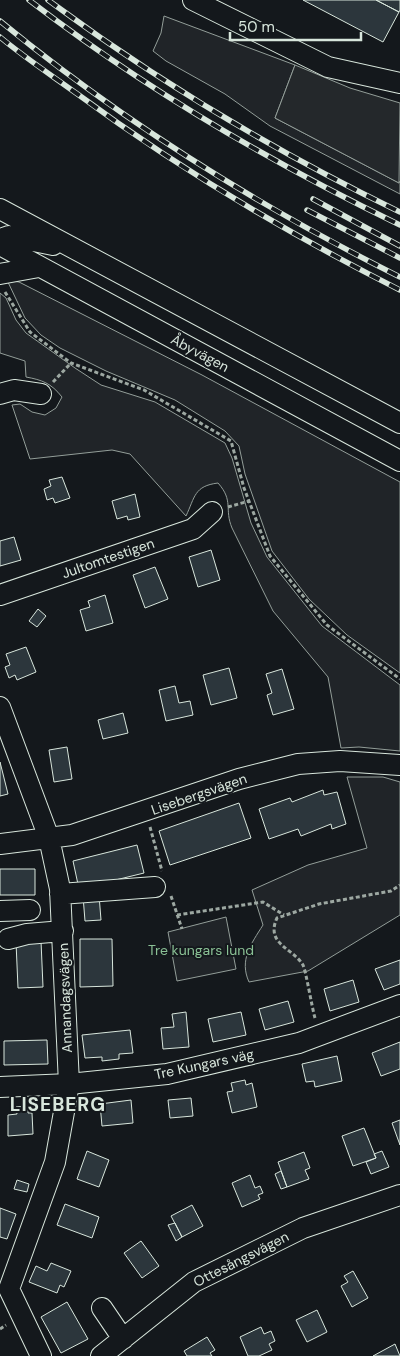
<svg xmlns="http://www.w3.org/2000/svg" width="400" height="1356" viewBox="0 0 400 1356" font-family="'DM Sans',sans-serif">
	<rect width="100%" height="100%" fill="#14181c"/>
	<path fill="#202428" stroke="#939e99" d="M164 16 295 65 275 118 399 183 400 181V194L270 126 225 94 166 61 153 51 161 33Z
		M7 280 19 282 202 375 400 482V673L347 635 309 599 272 551 245 474 239 446 225 431 175 400 106 371 60 348 41 335 25 318Z
		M0 293 6 298 16 320 26 333 75 368 101 385 155 402 225 443 232 458 251 523 267 557 322 626 400 685V751L359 747 341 748 328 677 273 611 232 528C224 509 234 501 218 483 194 486 195 497 186 516L130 454 112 450 30 459 12 405 20 404 32 412 45 415 56 408 62 397C51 383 42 380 26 377L25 361 0 353Z
		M347 777H383L400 782V915L308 971 249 982C239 960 251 944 263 925L252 890 308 865 367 848Z
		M226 917 236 969 177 981 168 932Z"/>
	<path fill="#24282b" stroke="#939e99" d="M295 65 350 88 400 103 399 183 275 118Z"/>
	<path fill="#2c363c" stroke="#d8e6dc" d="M303 0H376L399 12 383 42Z
		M376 0H400V10L399 12Z
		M62 477 70 498 55 503 53 498 47 500 44 489 51 486 49 480Z
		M135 494 140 517 128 520 127 516 117 519 112 501Z
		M14 537 21 560 0 566V541Z
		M211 550 220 580 198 587 189 557Z
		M155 567 168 599 145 608 133 575Z
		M105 595 113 623 86 631 80 610 90 607 88 601Z
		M38 609 46 616 37 627 29 621Z
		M26 647 36 672 17 680 15 675 9 678 5 667 10 665 6 654Z
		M229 668 237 698 211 705 203 675Z
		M282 669 294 709 273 715 267 695 272 693 266 674Z
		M175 686 179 703 190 701 193 715 166 721 159 690Z
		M123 713 128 733 103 739 98 720Z
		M67 747 72 779 54 782 49 750Z
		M0 762 8 794 0 796Z
		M323 790 324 795 337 792 346 824 332 829 331 824 301 836 298 829 269 839 259 809 290 798 292 802Z
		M239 803 251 838 170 865 159 831Z
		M137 845 144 873 79 889 73 861Z
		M0 869H35V895H0Z
		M99 895 101 920 85 921 83 896Z
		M80 939H112L113 986 80 987Z
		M41 941 43 987 18 988 16 942Z
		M400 960V984L384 990 375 969Z
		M353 980 359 1002 330 1011 324 989Z
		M288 1001 294 1022 265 1030 259 1009Z
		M186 1012 189 1047 163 1049 161 1028 174 1027 172 1014Z
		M241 1012 246 1035 213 1042 208 1019Z
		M130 1030 133 1053 119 1054V1059L102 1061V1057L85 1058 82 1035Z
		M47 1040 48 1064 4 1065V1041Z
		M400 1042V1069L381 1076 372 1053Z
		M337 1056 342 1081 315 1087 314 1081 306 1082 302 1064Z
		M245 1080 246 1085 252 1083 257 1107 232 1113 227 1092 233 1091 231 1083Z
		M191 1098 193 1116 170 1118 168 1100Z
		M131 1100 133 1123 102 1126 100 1104Z
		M28 1106V1113H32L33 1134 8 1136V1115L17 1114 16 1107Z
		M400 1120V1145L392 1123Z
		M364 1128 376 1158 353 1166 342 1136Z
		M87 1151 109 1160 99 1187 77 1179Z
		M382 1151 389 1167 371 1174 366 1162 376 1158 374 1154Z
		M304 1152 310 1168 305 1170 309 1179 287 1187 278 1162Z
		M281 1171 287 1187 281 1189 275 1174Z
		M250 1175 255 1188 260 1186 263 1193 258 1195 260 1199 242 1207 232 1183Z
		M17 1180 29 1184 27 1192 14 1189Z
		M65 1204 99 1217 92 1238 57 1225Z
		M192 1205 203 1226 182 1237 171 1216Z
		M0 1208 16 1214 7 1239 0 1237Z
		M175 1223 182 1237 176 1241 168 1225Z
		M141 1241 159 1266 142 1278 124 1253Z
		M51 1263 71 1271 64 1287 60 1285 57 1293 29 1282 36 1266 47 1271Z
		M353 1271 368 1298 352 1307 341 1286 348 1282 344 1276Z
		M67 1302 88 1339 61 1353 41 1317Z
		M317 1310 327 1332 307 1342 296 1320Z
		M261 1327 264 1334 271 1331 275 1341 269 1344 272 1350 259 1356H248L240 1337Z
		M207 1337 215 1350 210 1353 212 1356H187L184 1351Z
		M395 1344 400 1356H373Z"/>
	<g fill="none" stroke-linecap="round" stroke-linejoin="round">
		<g stroke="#d8e6dc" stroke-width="22">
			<path id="minor" d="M193 0 328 67 400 83
				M0 209 400 423
				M0 239 9 236 53 245
				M0 245 400 461
				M0 274 39 267
				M0 394 14 390 41 394
				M0 595 193 529 212 512
				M0 707 49 838 60 889 69 1084 55 1162 9 1289 41 1356
				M0 844 72 835 239 779 298 764 340 761 400 765
				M60 894 155 887
				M0 911 30 910
				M8 939 27 934 63 931
				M0 1087 69 1084 167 1074 299 1043 400 1005
				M102 1308 123 1339
				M101 1356 194 1282 303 1228 400 1195"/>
		</g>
		<path stroke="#9da8a2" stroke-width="3" stroke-dasharray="4 2.5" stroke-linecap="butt" d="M5 292 30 332 71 363 144 390 231 441 244 488 270 556 327 625 400 679
			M53 382 71 363
			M228 507 249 501
			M150 827 162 871
			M171 896 182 929
			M177 915 263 902 284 915
			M315 1018C312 1008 306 971 303 965 293 948 265 944 277 918L319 904 391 891 400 885
			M0 1329 6 1325"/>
		<use href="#minor" stroke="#14181c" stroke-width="20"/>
		<g stroke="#d8e6dc" stroke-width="5.5">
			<path id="rail" d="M29 0C144 88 270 162 400 225
				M48 0C159 82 276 152 400 212
				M0 21C122 121 258 206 400 277
				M0 37C24 57 51 75 76 93 178 168 287 233 400 290
				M313 199 400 246
				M307 210 400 258"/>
		</g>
		<use href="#rail" stroke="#14181c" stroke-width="4" stroke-dasharray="11" stroke-linecap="butt"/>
	</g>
	<g text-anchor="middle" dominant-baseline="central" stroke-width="4" stroke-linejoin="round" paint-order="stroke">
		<g font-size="14" fill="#d8e6dc" stroke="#14181c">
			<text transform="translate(200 353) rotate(28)">Åbyvägen</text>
			<text transform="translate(108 558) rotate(-19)">Jultomtestigen</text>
			<text transform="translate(199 794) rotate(-19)">Lisebergsvägen</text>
			<text transform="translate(65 998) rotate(-92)">Annandagsvägen</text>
			<text transform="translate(204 1064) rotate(-12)">Tre Kungars väg</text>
			<text transform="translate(241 1259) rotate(-27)">Ottesångsvägen</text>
		</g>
		<g font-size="14" fill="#8ac095" stroke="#14181c">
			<text x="201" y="950">Tre kungars lund</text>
		</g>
		<g font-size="19" font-weight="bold" letter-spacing="1" fill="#d8e6dc" stroke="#14181c">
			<text x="58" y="1104">LISEBERG</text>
		</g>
	</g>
	<path d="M230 32v8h131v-8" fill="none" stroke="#d8e6dc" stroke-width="2.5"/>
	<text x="238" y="32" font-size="15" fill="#d8e6dc" stroke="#14181c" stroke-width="4" paint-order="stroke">50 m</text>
</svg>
